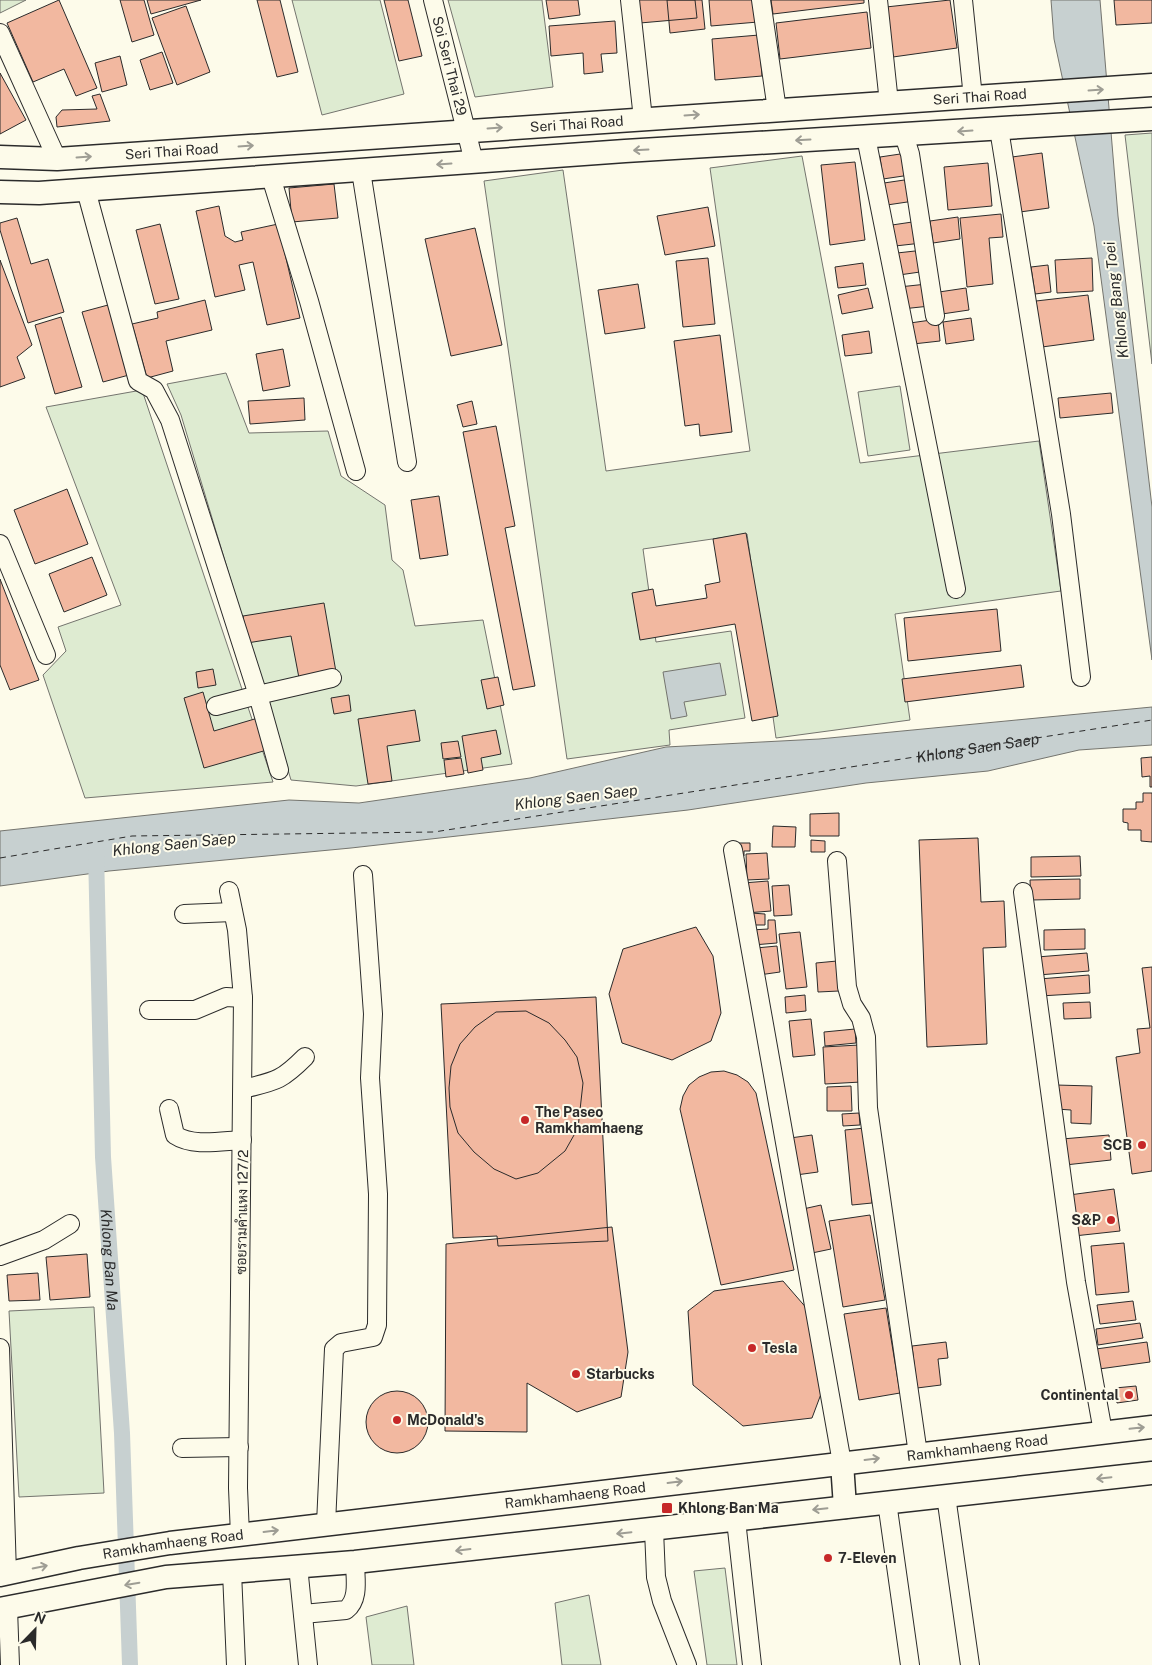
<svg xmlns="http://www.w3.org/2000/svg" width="1152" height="1665" viewBox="0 0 1152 1665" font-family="'Public Sans',Sarabun,sans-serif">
	<rect width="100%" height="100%" fill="#fdfbea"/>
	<path fill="#deebd1" stroke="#74746e" d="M0 0H26L0 13Z
		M292 0H380L404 94 322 115Z
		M448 0H542L553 87 475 97Z
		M1152 133V364L1125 135Z
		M802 156 860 463 1039 441 1061 591 895 614 910 720 776 738 747 534 643 549 656 642 731 631 745 718 669 730 670 745 567 759 484 181 563 170 606 471 750 451 710 168Z
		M226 373 249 433 328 431 341 476 385 505 392 560 403 570 415 626 483 620 512 764 356 786 291 780 181 415 167 384Z
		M900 386 910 450 868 456 858 392Z
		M142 390 273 782 85 798 43 675 66 651 58 627 121 605 46 407Z
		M94 1307 104 1493 19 1497 9 1311Z
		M725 1568 737 1665H707L694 1571Z
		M589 1595 601 1665H562L555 1603Z
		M407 1606 414 1665H372L366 1617Z"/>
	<path fill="#c7d0d0" stroke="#74746e" d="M1051 0H1100L1118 216 1152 507V660L1094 226 1054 39Z
		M720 663 726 695 684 702 687 716 671 719 663 672Z
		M1152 707V745L1079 750 988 771 866 783 688 810 351 848 109 871 0 886V831L289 800 359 803 530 778 666 747 819 739Z"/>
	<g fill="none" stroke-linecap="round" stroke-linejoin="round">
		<path stroke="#c7d0d0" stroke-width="16" id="s1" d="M96 852 103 1157 122 1433 130 1665"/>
		<path stroke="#2b2b2b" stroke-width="1" stroke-dasharray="6 5" stroke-linecap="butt" id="s2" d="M0 858 132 836 434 832 1152 720"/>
	</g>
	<path fill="#f2b8a0" stroke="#2b2b2b" d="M59 0 97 88 76 96 64 69 33 82 7 23Z
		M120 0H144L154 35 132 42Z
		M147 0H201L151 14Z
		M257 0H280L298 72 277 77Z
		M384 0H408L422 56 399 61Z
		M546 0H578L580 15 549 19Z
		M638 0H695L697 18 640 23Z
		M667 0H702L705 29 670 33Z
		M709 0H756L758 22 711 26Z
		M771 0H864V3L773 14Z
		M950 0 957 48 893 57 886 7Z
		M1114 0H1152V23L1116 25Z
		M186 6 210 72 177 85 152 18Z
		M867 12 871 48 780 59 776 23Z
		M615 21 617 53 601 54 603 72 584 74 583 53 551 56 549 26Z
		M759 35 762 76 715 80 712 39Z
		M162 52 173 83 150 90 140 60Z
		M120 56 127 85 102 92 95 63Z
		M0 73 26 120 0 134Z
		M100 94 110 121 57 127 56 117 62 110 97 109 92 96Z
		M907 153 910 175 883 179 880 157Z
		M1042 153 1049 208 1020 212 1012 157Z
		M855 162 865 240 830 245 821 165Z
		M988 163 992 206 948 210 944 167Z
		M911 179 914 201 887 205 884 183Z
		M334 184 338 218 292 222 289 188Z
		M219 206 225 236 235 242 243 240 241 232 278 224 300 318 267 325 253 262 239 265 245 290 215 297 196 211Z
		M708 207 715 246 665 255 657 216Z
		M1001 214 1003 237 989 238 993 284 967 287 960 218Z
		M958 217 960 239 933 243 930 221Z
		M17 218 31 264 48 259 64 312 28 323 0 230V223Z
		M919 221 922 243 895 246 892 225Z
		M160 224 179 299 155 304 136 230Z
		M475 228 502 345 451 356 425 239Z
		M924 250 927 271 899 275 897 253Z
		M708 258 715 324 683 327 676 261Z
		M1092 258 1093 291 1057 293 1055 260Z
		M0 260 32 345 17 357 25 378 0 387Z
		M863 263 866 285 838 288 835 267Z
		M1048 265 1051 292 1035 294 1031 267Z
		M638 284 645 328 605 334 598 290Z
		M927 284 930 306 902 309 899 287Z
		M868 288 873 308 842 314 838 295Z
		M966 288 969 310 942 314 939 292Z
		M1088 295 1094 340 1042 347 1036 301Z
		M205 300 212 330 166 341 173 371 147 378 132 324 158 318 157 312Z
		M108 305 129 375 103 382 82 312Z
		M61 317 82 387 55 394 35 325Z
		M971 318 974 340 946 344 943 322Z
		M938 319 940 341 913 344 910 323Z
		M869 331 872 353 845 356 842 335Z
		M720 335 732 432 700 436 699 424 685 426 674 341Z
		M283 349 290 386 263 391 256 354Z
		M1111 393 1113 413 1060 418 1058 398Z
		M304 398 305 420 250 424 248 401Z
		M472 401 477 424 463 427 457 405Z
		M496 426 515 526 505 528 535 686 513 690 463 432Z
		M67 489 88 544 35 564 14 510Z
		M439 496 448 555 420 559 411 500Z
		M746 533 778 716 752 721 735 624 640 640 632 593 653 589 656 606 707 598 705 585 720 582 713 539Z
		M92 557 107 595 64 612 49 574Z
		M0 579 39 680 10 690 0 665Z
		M324 603 336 672 299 678 291 636 247 643 243 616Z
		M997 609 1001 651 908 661 904 618Z
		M1021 665 1024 687 905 702 902 679Z
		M213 669 216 685 198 688 196 672Z
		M498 677 504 705 487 709 481 680Z
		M203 692 214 731 258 718 267 750 204 768 184 698Z
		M349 695 351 711 334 714 331 698Z
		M415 710 420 741 387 746 392 781 368 784 358 719Z
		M496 730 501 754 481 758 483 770 468 773 462 736Z
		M458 741 461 757 443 759 441 743Z
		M1152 757V787H1150V776L1142 777 1141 758Z
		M461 758 464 774 446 777 444 760Z
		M1143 793H1152V842L1141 841V830H1128V823L1123 822V809H1136V802H1143Z
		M839 813V836H810V814Z
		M773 826 796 827 795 847H772Z
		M978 838 981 902 1004 901 1006 947 983 948 987 1044 927 1047 919 840Z
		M811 840 825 841V852H811Z
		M736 843H750V851H744V856H736Z
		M767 853 769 879 747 880 746 854Z
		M1080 856 1081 876 1031 877V857Z
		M1080 879V899L1031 900 1030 880Z
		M768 881 771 911 746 913 743 883Z
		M789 885 792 915 774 916 772 886Z
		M751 913 765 914V925H751Z
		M768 920H775L777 943 753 945 751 930 768 929Z
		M696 927 713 956 721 1013 711 1041 672 1060 622 1043 609 994 623 949Z
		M1085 929V949L1044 950V930Z
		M800 932 807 987 786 989 779 934Z
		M777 946 780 972 759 975 756 948Z
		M1087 953 1089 971 1038 975 1037 957Z
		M837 961 839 991 818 992 816 963Z
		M1152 967V1171L1132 1174 1116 1057 1140 1053 1137 1029 1150 1028 1142 968Z
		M1089 975 1090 993 1040 996 1039 979Z
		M805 995 806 1011 786 1013 785 997Z
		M596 997 608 1241 498 1246 497 1236 453 1238 441 1004Z
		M1090 1002 1091 1018 1064 1019 1063 1003Z
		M526 1011 549 1023 565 1040 577 1057 583 1083 578 1128 565 1151 538 1173 516 1179 494 1169 474 1152 458 1133 450 1107 449 1088 451 1066 460 1044 475 1027 496 1012Z
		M811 1019 815 1055 793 1057 789 1021Z
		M855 1029 856 1043 825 1046 824 1032Z
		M859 1045 861 1082 825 1084 823 1047Z
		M724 1071 737 1075 748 1082 756 1093 794 1270 721 1285 680 1109 683 1096 689 1085 699 1077 711 1072Z
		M1056 1085 1092 1086 1091 1124 1071 1123V1110L1056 1109Z
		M851 1086 852 1111H827V1087Z
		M859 1113 860 1125 843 1126 842 1114Z
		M865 1128 872 1203 852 1205 845 1130Z
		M812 1135 818 1172 796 1175 790 1138Z
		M1109 1135 1111 1160 1065 1165 1062 1139Z
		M1114 1189 1120 1231 1074 1236 1069 1195Z
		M821 1205 831 1249 812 1253 803 1209Z
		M870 1215 885 1300 843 1307 829 1221Z
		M612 1227 628 1352 621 1397 577 1412 527 1383V1432L445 1431 446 1244Z
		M1124 1243 1129 1292 1096 1295 1091 1246Z
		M87 1254 90 1297 50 1300 46 1257Z
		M38 1273 40 1300 9 1301 7 1275Z
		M783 1281 809 1311 821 1394 812 1418 743 1426 693 1385 688 1311 714 1291Z
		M1133 1301 1136 1320 1100 1324 1097 1305Z
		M886 1308 900 1393 859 1400 844 1314Z
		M1140 1323 1143 1338 1098 1345 1096 1329Z
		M946 1342 948 1358 938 1359 941 1385 917 1388 912 1346Z
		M1147 1342 1150 1362 1099 1369 1096 1349Z
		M1136 1386 1138 1400 1117 1403 1115 1388Z
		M366 1422a31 31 0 1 1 62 0a31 31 0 1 1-62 0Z"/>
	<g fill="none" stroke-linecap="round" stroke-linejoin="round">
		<g stroke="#2b2b2b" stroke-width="20">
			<g id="minor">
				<path id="s3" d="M433 0 474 162"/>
				<path d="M630 0 643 119"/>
				<path d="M761 0 777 110"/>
				<path d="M878 0 889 103"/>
				<path d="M963 0 973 98"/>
				<path d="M0 33 57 159"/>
				<path d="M999 129 1061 514 1081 677"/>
				<path d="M904 135 910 154 935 316"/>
				<path d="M866 137 956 589"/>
				<path d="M361 171 407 462"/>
				<path d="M271 177 309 301 356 471"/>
				<path d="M86 190 138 381 154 390 170 420 258 695 332 678"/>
				<path d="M0 544 46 655"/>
				<path d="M216 706 258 695 279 770"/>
				<path d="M733 850 842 1463"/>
				<path d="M837 861 847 987 852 1004 861 1018 866 1037 868 1108 918 1454"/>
				<path d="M229 891 237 930 243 998 238 1488 240 1535"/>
				<path d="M1023 892 1076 1282 1103 1432"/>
				<path d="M184 914 233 912"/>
				<path d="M149 1010H195L226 997 243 998"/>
				<path d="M243 1089C276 1081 281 1081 305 1057"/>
				<path d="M169 1109 175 1135C193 1147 221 1141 242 1140"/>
				<path d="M0 1256 44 1240 70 1224"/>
				<path d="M0 1348 7 1574"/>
				<path d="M182 1448 239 1447"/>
				<path d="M946 1496 970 1665"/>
				<path d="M887 1502 910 1665"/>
				<path d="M736 1520 752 1665"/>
				<path d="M326 1524 334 1349 341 1343 373 1337 377 1325 378 1194 370 1078 373 1014 363 875"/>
				<path d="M654 1530 656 1577 662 1601 687 1665"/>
				<path d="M298 1566 308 1665"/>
				<path d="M232 1572 236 1665"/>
				<path d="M8 1608 10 1665"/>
				<path d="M303 1614 346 1610C360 1599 355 1578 355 1562"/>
			</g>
		</g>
		<g stroke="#2b2b2b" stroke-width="25">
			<g id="major">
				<path id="s4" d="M0 157 57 159 1152 85"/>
				<path d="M0 192 39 193 625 151 1152 119"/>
				<path d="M842 1463 845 1507"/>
				<path id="s5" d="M0 1575 79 1558 170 1543 1152 1427"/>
				<path d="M0 1609 166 1577 355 1562 1152 1473"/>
			</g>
		</g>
		<use href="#minor" stroke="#fdfbea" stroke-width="18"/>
		<use href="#major" stroke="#fdfbea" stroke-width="22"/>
	</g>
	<defs><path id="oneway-shaft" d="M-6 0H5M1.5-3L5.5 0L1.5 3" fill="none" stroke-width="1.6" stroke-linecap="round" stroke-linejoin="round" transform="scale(1.25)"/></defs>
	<g stroke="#9e9d94">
		<use href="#oneway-shaft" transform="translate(1096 90) rotate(-4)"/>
		<use href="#oneway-shaft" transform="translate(692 115) rotate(-4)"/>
		<use href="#oneway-shaft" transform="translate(495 128) rotate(-4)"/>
		<use href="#oneway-shaft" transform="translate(965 131) rotate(176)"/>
		<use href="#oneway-shaft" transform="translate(803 140) rotate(177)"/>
		<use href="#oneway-shaft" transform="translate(246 146) rotate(-4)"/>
		<use href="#oneway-shaft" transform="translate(641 150) rotate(177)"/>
		<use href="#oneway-shaft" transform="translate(84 157) rotate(-4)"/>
		<use href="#oneway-shaft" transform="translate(444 164) rotate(176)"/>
		<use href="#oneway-shaft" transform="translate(1137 1428) rotate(-6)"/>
		<use href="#oneway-shaft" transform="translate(872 1459) rotate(-7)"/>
		<use href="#oneway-shaft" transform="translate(1104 1478) rotate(174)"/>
		<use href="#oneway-shaft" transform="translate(675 1482) rotate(-7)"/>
		<use href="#oneway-shaft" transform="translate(820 1509) rotate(174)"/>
		<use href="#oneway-shaft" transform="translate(271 1531) rotate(-7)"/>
		<use href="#oneway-shaft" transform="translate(624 1533) rotate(174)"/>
		<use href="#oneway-shaft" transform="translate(463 1550) rotate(173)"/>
		<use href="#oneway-shaft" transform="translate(40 1567) rotate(-11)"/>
		<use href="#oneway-shaft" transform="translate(132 1584) rotate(170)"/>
	</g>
	<g fill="#c62828" stroke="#fdfbea" stroke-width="2">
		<circle cx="525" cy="1120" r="5"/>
		<circle cx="1142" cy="1145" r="5"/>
		<circle cx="1111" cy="1220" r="5"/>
		<circle cx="752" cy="1348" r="5"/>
		<circle cx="576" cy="1374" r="5"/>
		<circle cx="1129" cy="1395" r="5"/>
		<circle cx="397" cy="1420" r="5"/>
		<rect x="661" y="1502" width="12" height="12" rx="2.5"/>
		<circle cx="828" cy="1558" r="5"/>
	</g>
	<g text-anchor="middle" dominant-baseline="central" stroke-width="4" stroke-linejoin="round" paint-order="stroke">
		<g font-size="14" fill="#2b2b2b" stroke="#fdfbea">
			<text stroke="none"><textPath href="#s3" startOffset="68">Soi Seri Thai 29</textPath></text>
			<text stroke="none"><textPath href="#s4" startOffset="982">Seri Thai Road</textPath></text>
			<text stroke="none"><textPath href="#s4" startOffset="578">Seri Thai Road</textPath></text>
			<text stroke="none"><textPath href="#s4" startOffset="172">Seri Thai Road</textPath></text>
			<text transform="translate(242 1212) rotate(-89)">ซอยรามคำแหง 127/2</text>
			<text stroke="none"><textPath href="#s5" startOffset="986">Ramkhamhaeng Road</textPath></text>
			<text stroke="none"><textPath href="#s5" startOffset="581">Ramkhamhaeng Road</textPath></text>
			<text stroke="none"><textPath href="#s5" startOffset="176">Ramkhamhaeng Road</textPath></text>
		</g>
		<g font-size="14" font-weight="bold" fill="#2b2b2b" stroke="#fdfbea" text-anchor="start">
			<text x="535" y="1112">The Paseo<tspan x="535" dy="16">Ramkhamhaeng</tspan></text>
			<text x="1132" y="1145" text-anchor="end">SCB</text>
			<text x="1101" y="1220" text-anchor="end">S&amp;P</text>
			<text x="762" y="1348">Tesla</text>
			<text x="586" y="1374">Starbucks</text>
			<text x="1119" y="1395" text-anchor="end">Continental</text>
			<text x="407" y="1420">McDonald's</text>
			<text x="678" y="1508">Khlong Ban Ma</text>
			<text x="838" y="1558">7-Eleven</text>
		</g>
		<g font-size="15" font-style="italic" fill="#2b2b2b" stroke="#fdfbea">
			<text transform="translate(1116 300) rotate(-97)">Khlong Bang Toei</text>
			<text stroke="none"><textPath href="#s2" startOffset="986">Khlong Saen Saep</textPath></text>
			<text transform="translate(576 797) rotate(-7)">Khlong Saen Saep</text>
			<text transform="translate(174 844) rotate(-6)">Khlong Saen Saep</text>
			<text stroke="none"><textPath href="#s1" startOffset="408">Khlong Ban Ma</textPath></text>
		</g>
	</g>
	<g transform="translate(35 1630) rotate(23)" stroke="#fdfbea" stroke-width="4" paint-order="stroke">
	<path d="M0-4L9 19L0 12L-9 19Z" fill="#2b2b2b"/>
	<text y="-8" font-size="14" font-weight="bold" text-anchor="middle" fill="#2b2b2b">N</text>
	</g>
</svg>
